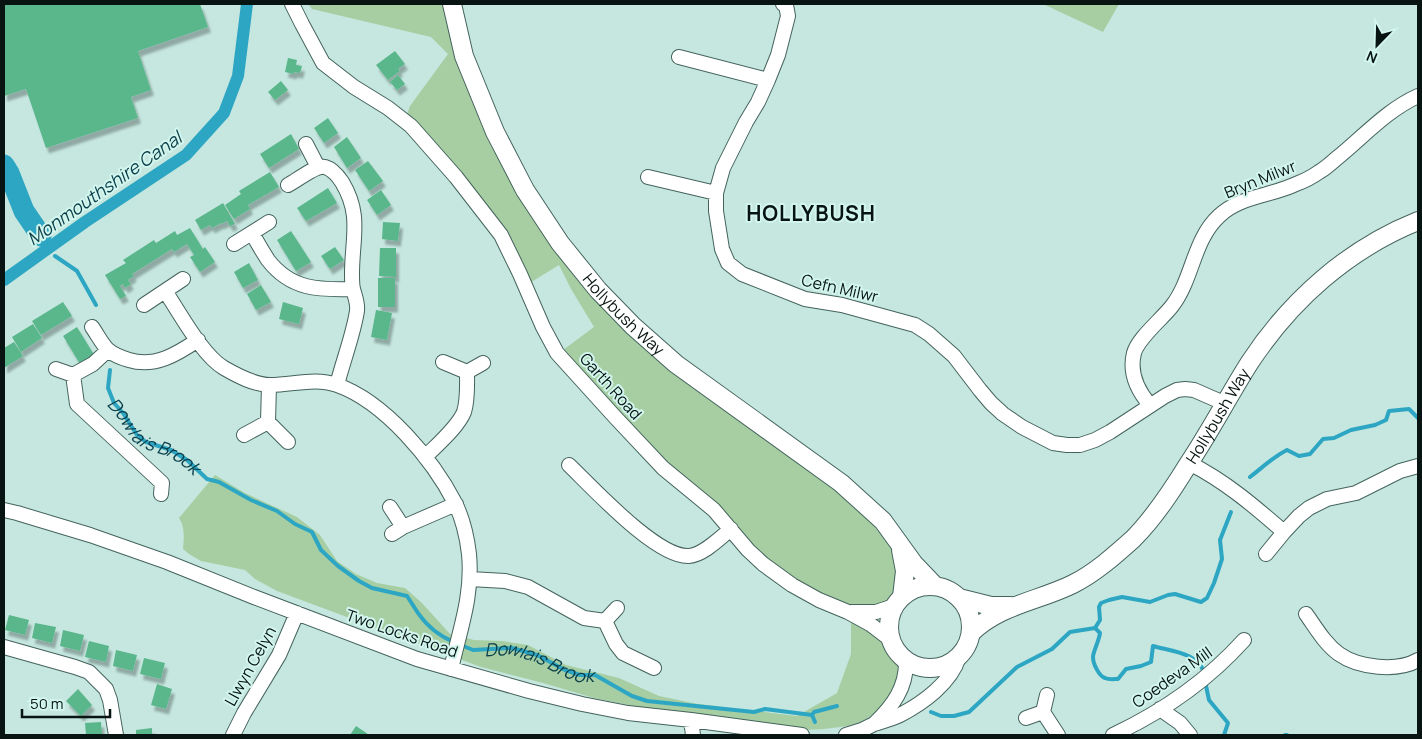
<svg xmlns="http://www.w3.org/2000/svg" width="1422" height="739" viewBox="0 0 1422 739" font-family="Manrope,sans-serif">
	<defs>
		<filter id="shadow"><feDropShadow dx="3" dy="5.5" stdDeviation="1" flood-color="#0004"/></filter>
	</defs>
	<rect width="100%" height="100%" fill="#c5e7df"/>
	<path fill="#a7cea3" d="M308 4H446L457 47 581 280 857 507 881 534 892 550 898 572 896 590 891 598 886 604 880 606 848 609 779 572 683 479 559 353 594 327 571 289 559 265 528 284 519 261 403 125 410 106 448 54 431 37 312 9Z
		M1043 4H1119L1103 32Z
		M215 475 245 493 297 517 320 535 337 561 356 574 377 583 405 588 422 603 450 634 474 640 502 641 528 645 566 665 619 678 659 696 698 704 797 716 837 693 851 654V619C857 622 864 625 869 629 879 636 894 659 900 671L896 687 883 705 871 716 858 723 848 726 824 729 805 730 737 719 653 710 594 698 543 683 481 667 277 591 255 579 245 570 201 561 189 554 183 549C184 538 185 527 179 518Z"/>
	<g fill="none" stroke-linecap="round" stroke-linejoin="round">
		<g stroke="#2da6c3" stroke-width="4">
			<path d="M55 256 77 271 96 305"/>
			<path id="s1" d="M110 370 108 388 114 403 123 413 137 435 146 442 171 450 187 460 207 479 219 482 251 500 277 511 295 524 312 532 321 550 338 566 359 581 372 588 407 596C411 602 414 607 418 613 427 626 439 636 454 642"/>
			<path d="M1250 477C1263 467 1273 457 1287 450L1299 456 1310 454 1323 439 1334 438 1351 430 1375 425 1386 420 1389 411 1409 409 1418 418"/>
			<path d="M1095 628 1100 633C1099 641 1093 652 1093 657 1093 664 1099 676 1105 678 1109 680 1114 679 1118 679L1126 669 1141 666 1151 662 1153 646C1170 651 1201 653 1204 674"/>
			<path id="s2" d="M461 645 473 650 512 648 537 655 565 670 580 675H595L632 696 647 701 754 712 765 709 812 715 814 712 837 706"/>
			<path d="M1205 681 1209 700 1228 723 1224 735"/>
			<path d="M931 712 941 716H954L969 712 1017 667 1052 649 1070 632 1095 628 1100 620 1099 607 1101 603 1109 600 1122 597 1150 602 1168 595 1175 594 1201 602 1207 598 1214 583 1222 559 1220 540 1231 512"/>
			<path d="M812 715 815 722"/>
			<path d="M1285 735H1287"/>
		</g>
		<path stroke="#2da6c3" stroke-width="12" d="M4 280 85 222 186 155 224 113 238 76 247 4"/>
		<path stroke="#2da6c3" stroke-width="21" d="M4 165 9 173 24 211 41 236"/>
	</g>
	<path fill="#5ab68b" filter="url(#shadow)" d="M4 4H200L208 27 138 51 151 90 131 97 138 118 46 148 26 89 4 96Z
		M395 51 405 64 398 69 400 71 388 80 376 65Z
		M288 58 297 60 296 65 302 66 300 73 294 72V74L285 72Z
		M398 75 405 84 397 90 390 82Z
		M281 81 288 90 275 100 268 92Z
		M328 118 338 133 324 143 314 128Z
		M291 134 299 149 269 168 260 154Z
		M347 137 361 158 347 168 334 147Z
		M368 161 383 181 369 191 355 170Z
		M270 172 279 187 248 205 250 209 234 219 225 205 241 194 239 191Z
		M328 188 337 203 306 221 297 208Z
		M381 190 391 205 377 215 367 200Z
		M223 203 235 224 230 226 227 221 221 224V223L212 228 210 225 201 230 195 220Z
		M383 222 400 223 398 241 382 239Z
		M190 228 203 249 205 247 215 262 200 272 190 257 194 255 187 244 174 252 172 249 132 274 134 276 128 280 131 284 125 288 123 284 120 286 126 296 120 299 105 275 126 263 123 260 154 240 156 243 175 231 177 235Z
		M291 231 311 262 296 271 277 240Z
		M335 247 344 260 330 269 321 256Z
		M380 248H396V277L379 276Z
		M249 263 258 280 243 288 234 272Z
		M378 278H395V307H378Z
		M261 285 271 302 256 310 247 294Z
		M63 302 72 316 41 335 32 321Z
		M283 302 303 308 299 324 279 319Z
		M376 310 392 313 387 340 371 337Z
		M33 324 42 338 21 352 12 337Z
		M77 327 96 358 82 367 63 336Z
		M14 342 23 356 4 368V348Z
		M9 615 29 620 25 635 5 630Z
		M35 623 56 627 52 643 32 638Z
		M63 630 84 635 80 651 60 646Z
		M89 641 109 646 106 662 85 657Z
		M116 650 137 655 133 671 113 666Z
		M144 658 165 663 161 679 140 674Z
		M157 684 172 689 166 709 151 705Z
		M78 689 92 705 81 716 66 701Z
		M101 722 102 735H86L85 723Z
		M356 726 365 732 369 735H350Z
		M152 728V735H136V730Z"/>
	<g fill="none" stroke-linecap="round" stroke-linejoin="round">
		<g stroke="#44635c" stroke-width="16">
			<path id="minor" d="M292 4 302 24 323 63 354 87 388 108 411 126 456 177 501 235 520 274 543 327 557 353 615 417 663 468 714 510 748 550 763 564 792 585 819 600 848 612 870 624 891 640
				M783 4 786 5 788 16 778 55 768 80 758 102 746 122 723 168 716 193V211L722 249 728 263 742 274 805 299 842 305 915 325 929 334 954 356 980 390 991 403 1003 414 1022 427 1053 443 1067 445H1080L1095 440 1110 432 1165 396 1177 390 1185 389 1194 390 1226 404
				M679 57 768 80
				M306 144 318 167
				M648 177 716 193
				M288 185C296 181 316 165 325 167 332 169 338 176 342 182 362 215 352 238 352 274 352 279 352 285 353 289 355 297 358 303 357 311 353 336 343 361 337 385
				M252 233C257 242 262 251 268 260 291 290 319 290 353 289
				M234 244 269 222
				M165 291C180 313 202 355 224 368 238 376 255 385 270 385 294 385 314 377 337 385 385 402 433 460 455 503 463 519 467 537 469 554 473 595 460 629 451 669
				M144 305 183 279
				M92 327C97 334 102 344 108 350 114 355 122 358 129 360 155 368 177 354 198 340
				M443 362 467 372 483 363
				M56 369 73 375 77 404 162 483 161 494
				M73 375 93 364 108 350
				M269 385 268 422 288 442
				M1150 405C1137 390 1129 373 1134 353 1138 338 1162 319 1172 306 1193 279 1193 240 1219 216 1240 196 1271 196 1296 184 1304 181 1312 177 1319 172 1326 168 1331 163 1337 158 1364 136 1387 110 1418 96
				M244 435 268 422
				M425 457C437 445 458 427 464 412 468 400 467 385 467 372
				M1189 463C1225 481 1254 506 1284 532
				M569 465C593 488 657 558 689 556 703 555 720 538 731 529
				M390 507 403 527 456 504
				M4 510 17 513 90 535 167 562 254 597 417 659 529 691 582 704 628 713 691 720 802 735
				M392 534 403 527
				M1266 554 1284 532 1299 516 1309 508 1327 499 1356 493 1400 471 1418 466
				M470 579 505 581 528 587 584 618 605 621 617 608
				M852 612H876L894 606
				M1306 614C1316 628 1325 644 1339 654 1359 668 1397 672 1418 660
				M605 621 616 644 623 653 654 668
				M4 647 75 667 89 672 106 689 110 700 116 735
				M906 660C907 687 893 706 874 724 883 721 892 719 900 715 923 703 951 683 959 657
				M1160 709 1180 723 1190 735
				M1043 712 1058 735
				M1026 718 1043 712 1047 695
				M691 720 693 735
				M233 735 244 713 279 655 297 613
				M846 735 862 730 874 724
				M1113 735C1162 712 1208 680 1244 640"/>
		</g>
		<g stroke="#44635c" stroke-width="20">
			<g id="tertiary">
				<path id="s3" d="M452 4 464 56 495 132 525 190 560 243 598 290 633 326 676 364 841 483 883 521 914 564 935 586"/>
				<path d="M901 550 905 571 902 597"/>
				<circle cx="930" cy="627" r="41"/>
				<path d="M959 598 991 606H1011"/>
				<path id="s4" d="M971 633C999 605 1039 601 1073 584 1095 573 1114 556 1133 539 1155 517 1173 489 1189 463 1211 430 1229 395 1250 362 1291 300 1348 249 1418 221"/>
			</g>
		</g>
		<use href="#minor" stroke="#fff" stroke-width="14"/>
		<use href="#tertiary" stroke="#fff" stroke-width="18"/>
	</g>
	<g text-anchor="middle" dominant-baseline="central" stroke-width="4" stroke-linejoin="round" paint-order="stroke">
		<g font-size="16" fill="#071411" stroke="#d2f5ed">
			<text transform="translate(1260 179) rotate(-22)">Bryn Milwr</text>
			<text transform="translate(840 288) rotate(13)">Cefn Milwr</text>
			<text stroke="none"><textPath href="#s3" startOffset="360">Hollybush Way</textPath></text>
			<text transform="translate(611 386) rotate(48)">Garth Road</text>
			<text stroke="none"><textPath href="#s4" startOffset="339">Hollybush Way</textPath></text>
			<text transform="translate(402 633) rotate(19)">Two Locks Road</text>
			<text transform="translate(250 666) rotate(-61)">Llwyn Celyn</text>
			<text transform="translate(1172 677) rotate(-35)">Coedeva Mill</text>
		</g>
		<g font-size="18" font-style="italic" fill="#093e4a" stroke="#d2f5ed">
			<text transform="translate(104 188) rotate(-35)">Monmouthshire Canal</text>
			<text stroke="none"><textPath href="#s1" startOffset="88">Dowlais Brook</textPath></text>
			<text stroke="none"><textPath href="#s2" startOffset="82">Dowlais Brook</textPath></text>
		</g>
		<g font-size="21" font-weight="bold" letter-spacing="1" fill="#071411" stroke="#d2f5ed">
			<text x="811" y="213">HOLLYBUSH</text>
		</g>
	</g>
	<rect width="1422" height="739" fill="none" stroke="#071411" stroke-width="10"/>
	<g transform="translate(1377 45) rotate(203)" stroke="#d2f5ed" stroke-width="4" paint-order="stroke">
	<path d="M0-4L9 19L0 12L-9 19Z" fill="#071411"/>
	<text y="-8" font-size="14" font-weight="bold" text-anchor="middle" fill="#071411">N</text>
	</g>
	<path d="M22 709v8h88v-8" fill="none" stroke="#071411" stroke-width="2.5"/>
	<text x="30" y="709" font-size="15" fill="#071411" stroke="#d2f5ed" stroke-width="4" paint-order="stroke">50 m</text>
</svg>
